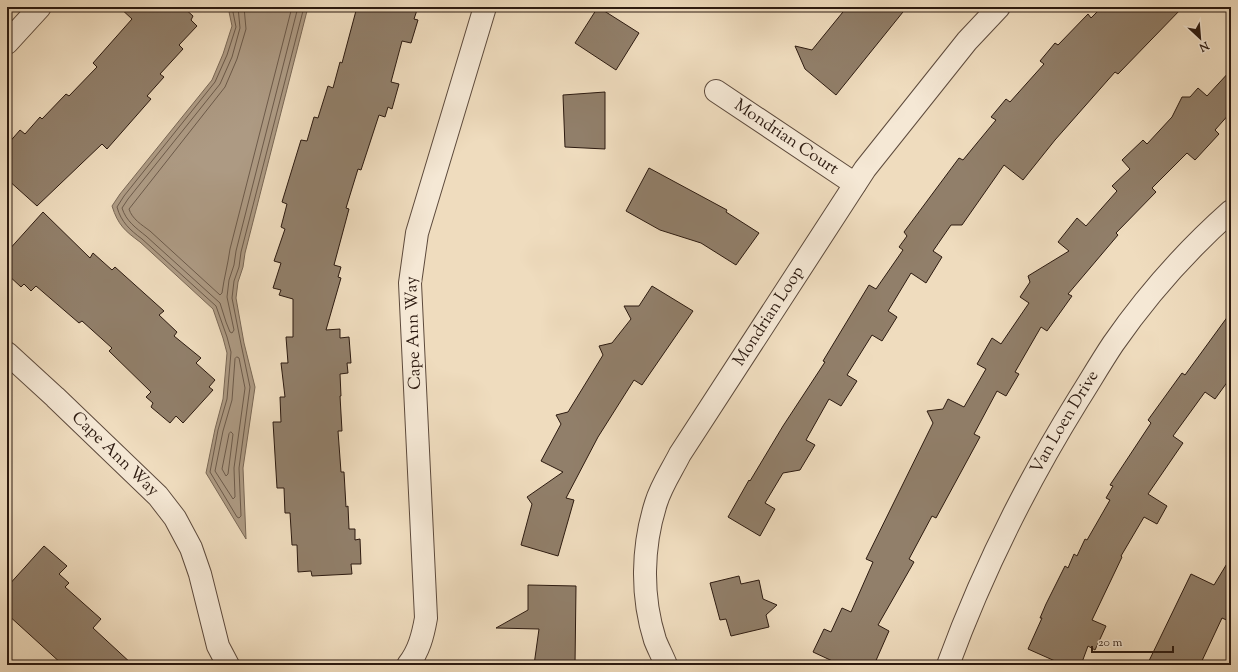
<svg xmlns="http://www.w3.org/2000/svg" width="1238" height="672" viewBox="0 0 1238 672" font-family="'Sorts Mill Goudy',serif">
	<rect width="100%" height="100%" fill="#efdcbe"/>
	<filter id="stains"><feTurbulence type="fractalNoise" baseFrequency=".005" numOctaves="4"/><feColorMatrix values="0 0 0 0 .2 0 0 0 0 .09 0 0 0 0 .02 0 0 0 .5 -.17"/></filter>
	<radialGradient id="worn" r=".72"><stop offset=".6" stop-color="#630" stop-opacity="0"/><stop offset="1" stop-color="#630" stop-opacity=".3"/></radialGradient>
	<path fill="#ad9a83" stroke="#796755" d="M228 7H308L245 253 243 267 238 282 236 298 244 343 255 387 243 468 246 539 206 473 215 429 223 399 227 353 223 338 213 309 140 242C125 231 118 225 112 206L120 194 212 80 223 54 232 26Z"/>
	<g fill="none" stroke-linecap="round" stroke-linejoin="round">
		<path stroke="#6c5a4a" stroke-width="1" d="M232 7 236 27 227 55 215 82 124 196 117 207C121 222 130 230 142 239L216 306 227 337 231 352 227 399 218 430 210 472 237 517 239 518 241 516 239 468 250 387 241 344 232 298 234 281 239 267 241 252 304 7
			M238 7 240 28 232 57 220 84 128 199 122 208C126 221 136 228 146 236L220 303 226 322 230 332 232 333 234 330 227 297 229 280 234 265 236 251 298 7
			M244 7 246 29 237 59 225 87 129 209C132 219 142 225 150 231L220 295 222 293C224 278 228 264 230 249L292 7
			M237 357 239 358 245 388 234 468 235 497 233 499 215 471 223 431 232 400 235 359Z
			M231 432 233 434 228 474 226 476 222 469 229 434Z"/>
	</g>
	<path fill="#917f6a" stroke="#2c1a10" d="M119 7H183L193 16 191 20 197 26 179 45 183 49 160 74 164 77 147 96 151 99 107 149 102 144 37 206 7 179V145L20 130 25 134 40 117 42 119 66 94 69 96 97 67 93 63 132 19Z
		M357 7H418L414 19 418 20 411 43 402 41 391 82 399 84 392 109 388 107 385 117 379 115 361 170 358 169 346 208 349 209 334 265 341 267 338 277 341 278 326 330 340 329V338L349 337 351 363H347L348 373 340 374 341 396H340L342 431H338L341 472H344L346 507 348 506 349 529H355V540L360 539 361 564H351L352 574 312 576 311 571 298 572 297 545H292L290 513H285L284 488H277L273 422H281L280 397H285L281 363H288L286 337H293V299L279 295 281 290 273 288 281 263 274 261 285 229 281 227 287 204 282 202 301 140 307 141 314 117 318 118 328 86 333 88 340 62 342 63Z
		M598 7 639 33 616 70 575 43Z
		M847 7H907L836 95 805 69 795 46 812 50Z
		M1102 7H1183L1118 74 1115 72 1055 140 1023 180 1004 165 962 225H951L933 251 942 257 926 283 911 273 888 311 897 317 882 341 872 335 847 375 857 381 841 406 829 399 806 440 815 445 800 470 783 473 765 503 775 509 760 536 728 517 749 480 750 481 783 426 825 362 823 361 869 285 876 289 903 250 899 247 907 236 904 232 959 158 963 160 996 120 991 117 1006 99 1010 102 1044 64 1040 61 1055 43 1058 45 1088 14 1091 18Z
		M1231 70V112L1215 130 1219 134 1195 160 1187 153 1152 188 1156 192 1116 233 1118 235 1068 294 1072 296 1047 331 1041 327 1015 372 1019 374 1006 396 997 391 974 434 980 437 942 507 936 518 932 516 909 559 914 562 878 625 889 631 874 665H841L813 652 824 629 831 632 842 608 851 612 873 562 866 559 933 423 927 411 943 409 948 399 964 407 986 369 977 364 992 338 1001 344 1029 303 1020 297 1030 282 1028 276 1069 251 1058 242 1077 218 1086 226 1117 191 1112 186 1130 169 1122 160 1143 140 1147 144 1172 117 1182 97H1190L1198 88 1207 96Z
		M605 92V149L565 147 563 95Z
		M649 168 727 210 726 212 759 233 736 265 701 243 660 230 626 211Z
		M43 212 90 258 93 253 112 270 115 267 164 311 159 315 177 332 174 336 201 358 196 363 215 380 209 387 213 390 183 423 176 416 170 423 151 407 153 403 146 397 151 392 109 351 112 348 82 321 79 323 36 286 31 291 24 284 21 287 7 274V252Z
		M652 286 693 311 642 385 634 380 598 437 566 498 574 500 558 556 521 545 532 504 527 497 563 472 541 461 561 424 556 415 568 412 603 355 599 346 612 343 631 319 624 306H639Z
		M1231 312V377L1215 399 1205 392 1173 436 1183 443 1148 494 1167 506 1157 524 1144 517 1121 556 1122 557 1092 620 1106 626 1095 650 1088 646 1081 665H1064L1028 649 1042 618H1040L1046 604 1065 566 1068 568 1074 554 1077 556 1085 539 1087 540 1110 500 1106 498 1113 486 1110 485 1151 423 1148 420 1182 373 1185 375Z
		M44 546 67 566 59 574 69 583 65 587 101 619 93 628 133 665H63L7 614V587Z
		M1231 557V622L1222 618 1200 665H1147L1191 574 1214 585Z
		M739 576 741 584 759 580 763 599 777 605 766 615 769 627 731 636 726 619 720 620 710 583Z
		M528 585 576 586 575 665H534L539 629 496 628 528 610Z"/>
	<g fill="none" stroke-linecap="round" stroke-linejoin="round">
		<g stroke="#5d4a3c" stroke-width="24">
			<g id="minor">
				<path d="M7 43 40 7"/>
				<path id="s1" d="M716 91 855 184"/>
				<path id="s2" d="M7 353 55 397 158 496 175 518 191 548 200 574 218 646 228 665"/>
				<path d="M408 665C419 651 423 635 426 618L410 283 417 233 485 7"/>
				<path id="s3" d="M666 665C663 657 658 648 655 640 641 596 642 547 656 503 661 486 672 470 680 454L865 169 967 41 999 7"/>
				<path id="s4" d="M948 665C982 572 1026 484 1078 400 1090 381 1101 362 1113 344 1147 295 1187 250 1231 211"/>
			</g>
		</g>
		<use href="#minor" stroke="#f5e8d5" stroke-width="22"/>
	</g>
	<g text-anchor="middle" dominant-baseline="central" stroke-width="4" stroke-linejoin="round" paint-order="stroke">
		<g font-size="17" fill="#2c1a10" stroke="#f5e8d5">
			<text stroke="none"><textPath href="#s1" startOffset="84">Mondrian Court</textPath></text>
			<text stroke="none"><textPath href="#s3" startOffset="385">Mondrian Loop</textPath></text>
			<text transform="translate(414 333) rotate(-92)">Cape Ann Way</text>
			<text stroke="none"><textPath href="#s4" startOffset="270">Van Loen Drive</textPath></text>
			<text stroke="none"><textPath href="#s2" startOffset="148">Cape Ann Way</textPath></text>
		</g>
	</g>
	<rect width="1238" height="672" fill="none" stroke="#efdcbe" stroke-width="24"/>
	<rect x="8" y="8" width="1222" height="656" fill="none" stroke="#2c1a10" stroke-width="2"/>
	<rect x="12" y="12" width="1214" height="648" fill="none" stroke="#2c1a10"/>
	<g transform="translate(1200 38) rotate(154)" stroke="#f5e8d5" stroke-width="3" paint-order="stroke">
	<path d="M0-3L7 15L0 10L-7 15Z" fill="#2c1a10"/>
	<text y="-6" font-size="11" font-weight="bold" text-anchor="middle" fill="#2c1a10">N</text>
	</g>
	<path d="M1092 646v6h81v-6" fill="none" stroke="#2c1a10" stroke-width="2"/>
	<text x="1098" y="646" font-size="12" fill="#2c1a10" stroke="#f5e8d5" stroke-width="3" paint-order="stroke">20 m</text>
	<rect width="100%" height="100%" filter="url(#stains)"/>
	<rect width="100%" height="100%" fill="url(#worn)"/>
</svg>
